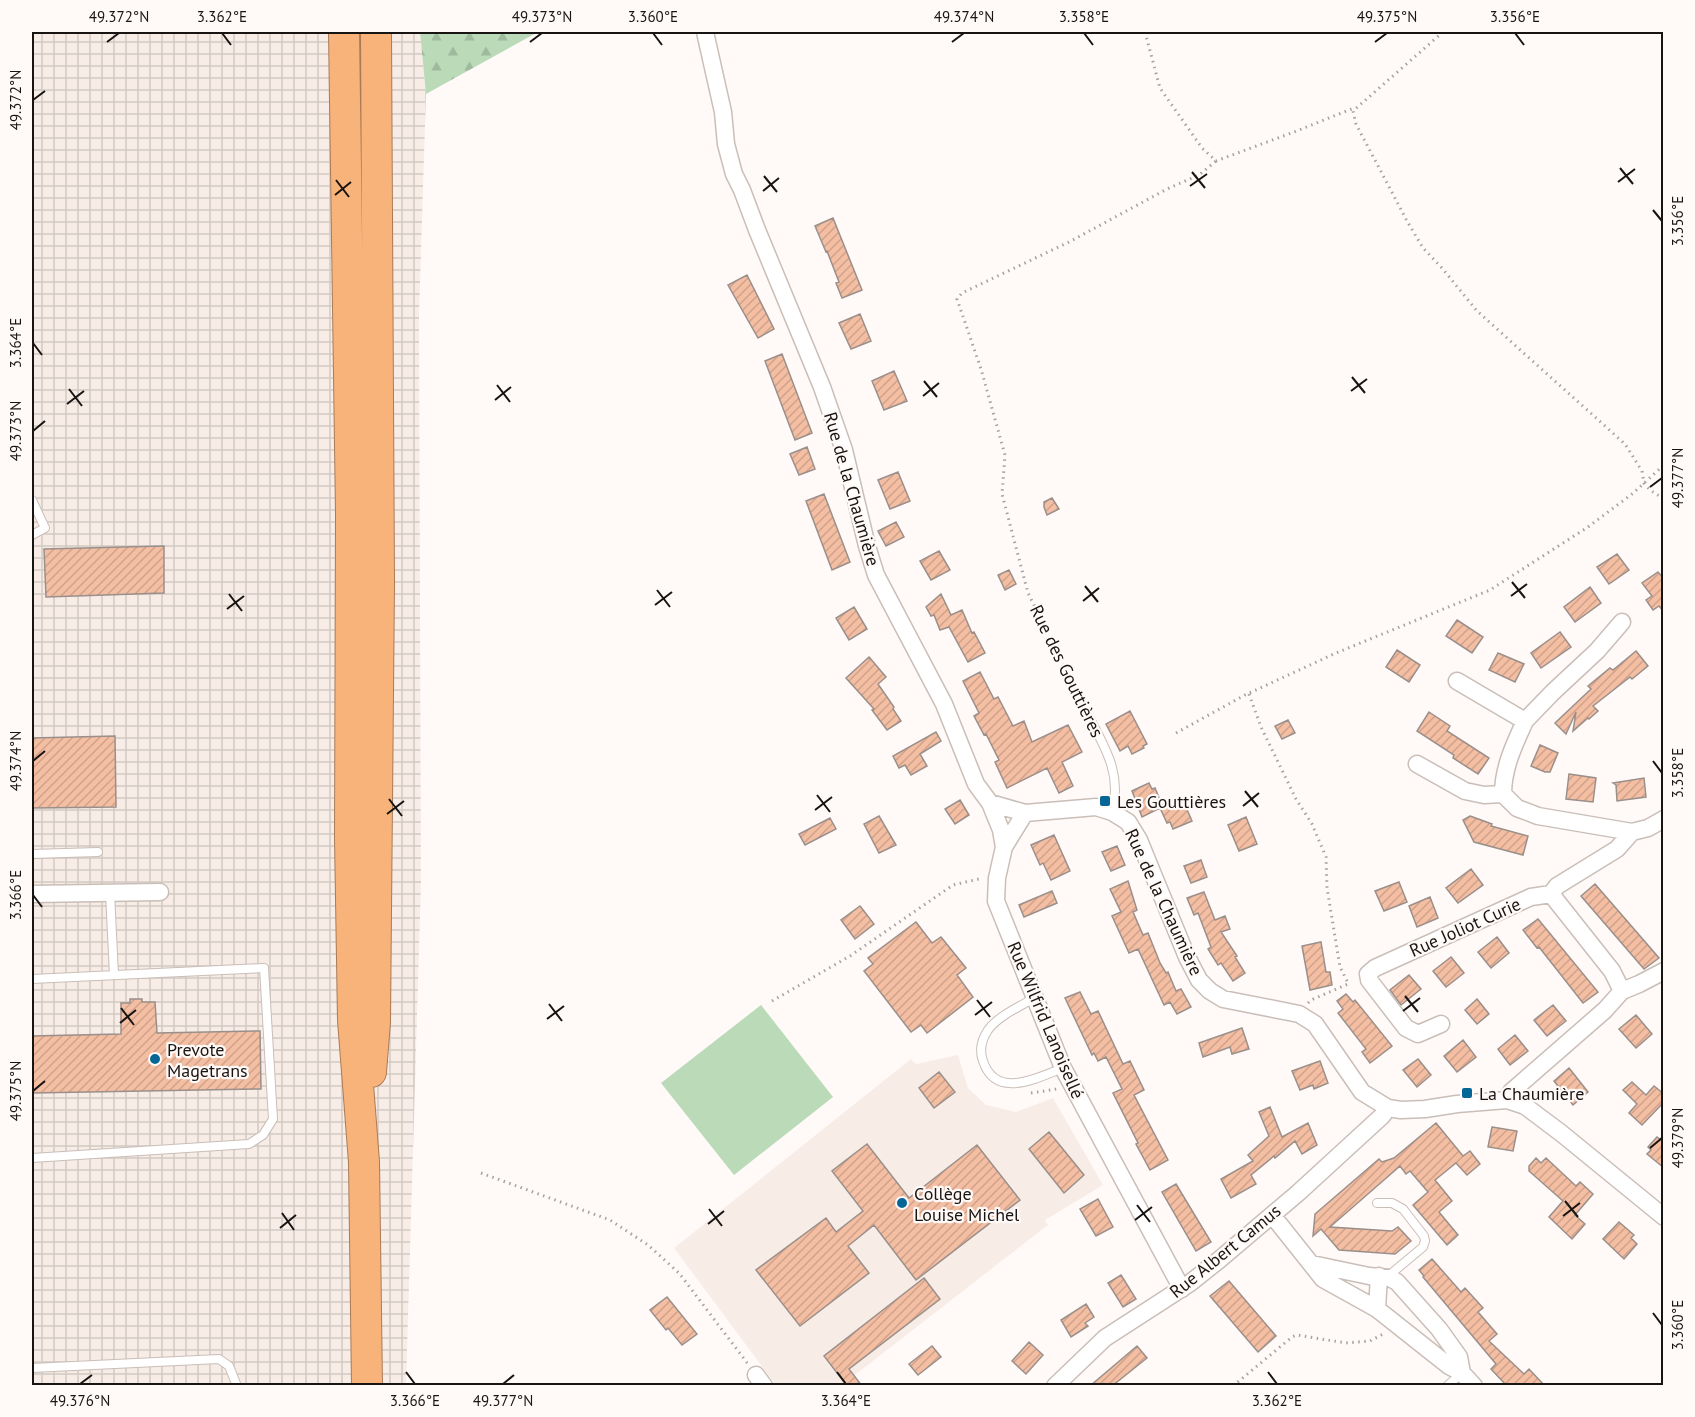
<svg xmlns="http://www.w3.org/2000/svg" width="1695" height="1417" viewBox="0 0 1695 1417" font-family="'PT Sans',sans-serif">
	<defs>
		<pattern id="industrial-grid" width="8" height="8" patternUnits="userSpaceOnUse" patternTransform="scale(1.5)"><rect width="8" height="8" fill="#f7ece6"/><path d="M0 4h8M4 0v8" fill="none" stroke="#d3cac4"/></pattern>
		<pattern id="forest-firs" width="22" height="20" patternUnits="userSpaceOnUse" patternTransform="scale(1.5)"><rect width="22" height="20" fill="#badab8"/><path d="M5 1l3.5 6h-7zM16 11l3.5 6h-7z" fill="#9fba9d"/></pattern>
		<pattern id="building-hatch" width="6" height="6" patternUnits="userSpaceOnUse" patternTransform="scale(1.5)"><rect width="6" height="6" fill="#f4bea3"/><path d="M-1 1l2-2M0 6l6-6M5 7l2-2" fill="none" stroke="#d0a28b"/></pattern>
	</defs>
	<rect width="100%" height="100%" fill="#fffaf8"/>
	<path fill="#f7ece6" d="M958 1055 968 1088 986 1105 1016 1112 1053 1098 1103 1185 1045 1220 1048 1225 842 1385H776L674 1248 911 1059 916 1064Z"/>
	<path fill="url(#industrial-grid)" d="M32 32H420L426 94 419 315 421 883 406 1385H32Z"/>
	<path fill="url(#forest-firs)" d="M420 32H538L426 94Z"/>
	<path fill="#badab8" d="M761 1005 833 1097 734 1175 661 1083Z"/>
	<path fill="url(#building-hatch)" stroke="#9a8f8a" stroke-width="1.5" d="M833 218 862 290 842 298 836 283 839 282 827 251 826 252 815 226Z
		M747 275 774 329 758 338 728 285Z
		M860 314 871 341 851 349 839 323Z
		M782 354 812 433 795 440 765 361Z
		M894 371 907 401 884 410 872 381Z
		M807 447 815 469 799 475 790 454Z
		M898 472 910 501 890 509 878 480Z
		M824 494 850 562 832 570 806 501Z
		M1052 498 1059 509 1047 515 1044 507V502Z
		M896 522 904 537 886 546 878 531Z
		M164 546V593L46 597 44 549Z
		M939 551 950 570 931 580 920 561Z
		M1617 554 1629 570 1609 584 1597 567Z
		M1009 570 1016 584 1005 590 998 575Z
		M1658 572 1664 579V612L1659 606 1653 610 1646 600 1652 596 1642 583Z
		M1590 587 1601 603 1575 622 1564 607Z
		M941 594 951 615 962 610 972 633 974 632 985 653 968 662 949 627 940 630 934 615 931 616 926 607Z
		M854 607 867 629 849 640 836 618Z
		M1457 620 1483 637 1472 653 1446 636Z
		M1560 632 1571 647 1541 668 1531 653Z
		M1397 650 1420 665 1409 682 1386 667Z
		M1636 651 1648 666 1632 679 1630 677 1593 706 1598 711 1589 719 1588 718 1573 731 1576 712 1566 734 1555 723 1591 689 1588 686 1610 668 1613 670Z
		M1498 653 1524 664 1515 682 1489 670Z
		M869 657 886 677 878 684 894 707 893 709 901 721 887 730 872 710 874 709 846 678Z
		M980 672 994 699 998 697 1013 726 1024 721 1032 742 1068 725 1082 752 1062 762 1073 786 1059 793 1047 768 1007 788 995 762 999 760 986 734 984 735 974 716 979 713 963 681Z
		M1130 711 1147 744 1143 746 1144 748 1132 754 1128 746 1120 751 1106 724Z
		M1429 712 1450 726 1447 731 1489 758 1478 774 1453 758 1454 755 1417 731Z
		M1288 720 1295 733 1282 739 1275 726Z
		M936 732 941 741 920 754 927 766 911 775 905 765 899 768 893 756Z
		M115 736 116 807 32 808V738Z
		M1540 745 1558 753 1550 772H1545L1531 766Z
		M1569 774 1596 778 1593 802 1566 799Z
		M1644 778 1646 797 1617 801 1616 785 1613 783Z
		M1149 783 1152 789 1155 788 1163 807 1182 798 1192 821 1173 829 1170 822 1167 823 1160 808 1142 817 1132 791Z
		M960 800 969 815 955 824 945 809Z
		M879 816 896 845 879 853 864 824Z
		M1470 816 1492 824 1491 826 1528 836 1523 855 1474 842 1463 820Z
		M1246 817 1257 844 1239 851 1228 825Z
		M830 818 836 829 805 845 799 834Z
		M1054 835 1070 871 1051 880 1043 863 1040 865 1031 845Z
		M1117 846 1125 865 1111 871 1102 852Z
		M1201 860 1207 877 1191 883 1184 866Z
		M1471 869 1483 885 1458 903 1446 888Z
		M1128 881 1137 910 1133 912 1143 935 1148 933 1160 963 1166 973 1168 972 1176 991 1181 989 1191 1007 1177 1014 1170 1002 1164 1005 1138 949 1129 953 1112 916 1121 912 1110 889Z
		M1399 882 1407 902 1384 911 1375 891Z
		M1595 884 1659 958 1644 969 1581 896Z
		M1052 891 1057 903 1024 917 1019 905Z
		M1204 892 1215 920 1225 916 1230 929 1221 932 1237 956 1235 957 1245 973 1233 981 1221 963 1218 965 1208 949 1211 947 1198 913 1194 915 1187 898Z
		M1430 897 1438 918 1417 927 1409 906Z
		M860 906 874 924 855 939 841 920Z
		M1538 919 1598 992 1583 1003 1539 947 1537 948 1523 930Z
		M916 922 932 943 941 937 966 968 957 975 973 997 927 1033 921 1025 911 1032 864 971 873 964 868 958Z
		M1497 937 1509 953 1491 968 1478 952Z
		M1321 942 1326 972H1330L1332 985 1310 990 1302 946Z
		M1451 957 1464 973 1446 987 1433 971Z
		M1409 975 1421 989 1401 1005 1390 990Z
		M1080 992 1091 1014 1098 1011 1123 1064 1130 1061 1144 1090 1134 1095 1168 1160 1150 1170 1136 1144 1138 1143 1113 1093 1122 1089 1106 1057 1098 1061 1094 1053 1092 1055 1065 998Z
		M1346 994 1353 1002 1355 1000 1392 1046 1370 1063 1362 1052 1366 1049 1338 1013 1343 1009 1337 1001Z
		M130 999H142V1002H155L157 1033 260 1031 261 1089 32 1093V1036L121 1034V1003H130Z
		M1477 999 1489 1014 1477 1024 1465 1010Z
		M1553 1005 1566 1021 1547 1036 1534 1020Z
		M1636 1015 1652 1034 1636 1048 1619 1029Z
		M1242 1028 1249 1049 1232 1054 1230 1047 1203 1057 1199 1043Z
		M1515 1035 1528 1051 1510 1065 1498 1049Z
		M1463 1040 1476 1057 1457 1072 1444 1056Z
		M1418 1059 1431 1075 1417 1087 1403 1070Z
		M1320 1061 1328 1083 1314 1089 1313 1085 1300 1090 1292 1071Z
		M1569 1068 1588 1092 1573 1105 1554 1081Z
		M939 1072 955 1092 934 1108 919 1088Z
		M1632 1082 1646 1095 1654 1086 1664 1094V1102L1642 1125 1629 1113 1637 1104 1623 1090Z
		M1270 1107 1282 1137 1308 1123 1317 1145 1302 1154 1295 1141 1275 1158 1274 1156 1251 1175 1256 1184 1231 1198 1221 1179 1253 1161 1248 1155 1269 1136 1259 1112Z
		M1436 1123 1463 1156 1470 1151 1480 1164 1467 1175 1456 1163 1435 1180 1452 1201 1439 1212 1458 1235 1447 1245 1413 1205 1428 1192 1410 1171 1406 1174 1400 1166 1330 1227 1392 1231 1398 1227 1411 1241 1395 1254 1339 1250 1321 1229 1313 1236 1315 1214 1379 1159 1382 1162 1394 1158Z
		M1492 1127 1517 1131 1513 1151 1488 1147Z
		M1049 1132 1084 1175 1064 1193 1029 1149Z
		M1664 1136V1168L1647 1154 1651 1150 1648 1147 1657 1137 1660 1139Z
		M867 1144 909 1198 977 1145 1020 1200 916 1280 874 1225 848 1246 869 1273 800 1326 756 1270 826 1218 836 1232 863 1211 832 1171Z
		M1536 1158 1541 1163 1546 1158 1576 1186 1580 1182 1593 1194 1575 1215 1585 1224 1572 1239 1549 1217 1563 1201 1529 1171V1166Z
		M1176 1184 1211 1242 1196 1251 1162 1192Z
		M1098 1199 1113 1227 1096 1236 1080 1209Z
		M1619 1222 1634 1235 1631 1238 1637 1244 1624 1259 1603 1239Z
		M1432 1259 1461 1292 1465 1288 1483 1308 1478 1312 1497 1334 1489 1341 1524 1374 1529 1369 1545 1386H1507L1491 1369 1496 1364 1423 1277 1424 1276 1419 1270Z
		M1121 1275 1136 1299 1123 1307 1108 1283Z
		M924 1278 940 1299 849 1369 862 1386H847L824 1356Z
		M1229 1281 1276 1336 1258 1352 1210 1296Z
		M667 1297 697 1334 682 1345 668 1328 666 1330 650 1310Z
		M1086 1304 1094 1317 1085 1323 1088 1326 1071 1337 1061 1320Z
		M1029 1342 1043 1355 1026 1374 1012 1361Z
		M932 1346 941 1357 918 1375 909 1364Z
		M1137 1346 1147 1358 1112 1386H1090Z"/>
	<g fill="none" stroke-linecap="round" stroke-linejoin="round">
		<g stroke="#cabeb8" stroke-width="10">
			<path id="lane" d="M32 500 45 528 32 535
				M1089 717C1106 749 1122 775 1112 812
				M32 854 98 852
				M110 893 114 975
				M32 979 264 968 273 1119 263 1135 249 1144 32 1158
				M1034 998C1019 1007 998 1016 988 1030 982 1039 979 1050 983 1061 996 1100 1037 1078 1063 1068
				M1377 1203H1392L1403 1209 1424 1236 1425 1241 1423 1247 1393 1272 1390 1278
				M32 1368 219 1359 229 1366 237 1386
				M1447 1386 1462 1373"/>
		</g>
		<g stroke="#cabeb8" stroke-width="19">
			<path id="street" d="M705 32 723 112 726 144 734 174 742 190 757 230 822 387 844 450 867 546 876 575 944 704 976 784 990 803 1025 813 1096 807 1112 812 1128 822 1139 840 1187 957 1199 980 1210 991 1223 999 1299 1014 1315 1024 1362 1092 1388 1108 1401 1110 1425 1109 1457 1104 1507 1100 1525 1106 1561 1133 1664 1217
				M1457 681 1525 721 1553 692 1597 651 1622 622
				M1417 764 1465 791 1484 795 1503 794 1517 808 1538 816 1632 832 1648 828 1664 819
				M1503 794C1503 768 1514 745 1525 721
				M990 803 1001 830 1004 847 997 878 996 901 1063 1068 1182 1289
				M1004 847 1025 813
				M32 894 160 892
				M1551 894 1557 886 1617 849 1632 832
				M1441 1024 1418 1034 1406 1028 1369 980 1368 974 1375 968 1531 897 1551 894 1612 971 1622 991
				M1507 1100 1511 1092 1605 1010 1622 991 1639 984 1664 971
				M1272 1215 1323 1279 1377 1309 1449 1366 1462 1373 1474 1386
				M1312 1264 1369 1276 1390 1278 1397 1282 1439 1329 1459 1357 1462 1373
				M1377 1309 1379 1276
				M756 1375 764 1386
				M1055 1386 1105 1338 1190 1283 1219 1260 1298 1193 1382 1116 1388 1108"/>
		</g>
		<g stroke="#aa7b56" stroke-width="32">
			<path id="highway" d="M344 32 351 514 350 838 353 1020 364 1162 367 1386
				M371 1072 375 1022 379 583 376 32"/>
		</g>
		<path stroke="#a7a2a0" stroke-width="3" stroke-dasharray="1.5 4.5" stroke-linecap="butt" d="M1145 32 1160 88 1202 148 1216 161 1294 132 1354 108
			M1443 32 1353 111 1356 124 1407 221 1423 248 1442 268 1477 311 1625 444 1642 471 1644 483 1650 490 1664 499
			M1249 694 1261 727 1296 799 1312 824 1326 857 1327 888 1340 967 1348 983
			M1085 708 1028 593 1002 494 1005 455 981 369 957 299 962 293 1069 242 1167 189 1199 175 1216 161
			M1176 733 1245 695 1336 653 1490 590 1588 527 1632 494 1664 465
			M772 1001 850 956 953 885 983 878
			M1308 1003 1311 1000 1348 984
			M1031 1093 1057 1089
			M481 1173 610 1220 648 1245 679 1273 748 1364
			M1233 1386 1292 1337 1297 1335 1346 1343 1370 1341 1385 1333"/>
		<use href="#lane" stroke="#fff" stroke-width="8"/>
		<use href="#street" stroke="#fff" stroke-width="16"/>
		<use href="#highway" stroke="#f8b37b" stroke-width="30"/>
	</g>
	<path fill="none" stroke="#181412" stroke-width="2" d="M222 33 231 45M653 33 662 45M1084 33 1093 45M1515 33 1524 45M107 42 119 33M530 42 542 33M952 42 964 33M1375 42 1387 33M33 100 45 91M1620 168 1633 184M1192 172 1205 188M764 176 777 192M336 180 349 197M1618 182 1635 169M1190 186 1207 174M763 191 779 178M335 195 351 182M1653 210 1662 221M33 343 42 355M1352 377 1365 393M924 381 937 397M497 385 510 402M69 389 82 406M1351 391 1367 379M923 396 939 383M495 400 511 387M67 404 84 391M33 431 45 421M1650 487 1662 478M1512 582 1525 598M1085 586 1098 602M657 590 670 607M229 594 242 611M1511 596 1527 584M1083 601 1099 588M655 605 672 592M227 609 244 596M33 761 45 751M1653 761 1662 773M1245 791 1258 807M817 795 830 812M389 799 402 816M1243 806 1259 793M815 810 832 797M387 814 404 801M33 895 42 907M1405 996 1418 1012M977 1000 990 1017M549 1004 562 1021M121 1008 134 1025M1403 1011 1420 998M975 1015 992 1002M547 1019 564 1006M120 1023 136 1010M33 1091 45 1081M1650 1148 1662 1138M1565 1201 1578 1217M1137 1205 1150 1222M709 1209 722 1226M282 1213 294 1230M1563 1216 1580 1203M1135 1220 1152 1207M708 1224 724 1211M280 1228 296 1215M1653 1313 1662 1325M406 1372 415 1384M837 1372 846 1384M1268 1372 1277 1384M80 1384 92 1375M503 1384 514 1375"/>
	<g fill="#066796" stroke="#fffaf8" stroke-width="2">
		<rect x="1099" y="795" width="12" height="12" rx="3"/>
		<circle cx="155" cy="1059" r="6"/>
		<rect x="1461" y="1087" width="12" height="12" rx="3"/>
		<circle cx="902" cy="1203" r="6"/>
	</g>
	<g text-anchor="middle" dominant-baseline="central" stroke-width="4.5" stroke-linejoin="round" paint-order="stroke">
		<g font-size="18" fill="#181412" stroke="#fffaf8">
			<text transform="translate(852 489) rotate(74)">Rue de la Chaumière</text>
			<text transform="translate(1067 671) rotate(64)">Rue des Gouttières</text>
			<text transform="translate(1164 902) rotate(65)">Rue de la Chaumière</text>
			<text transform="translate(1465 927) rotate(-24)">Rue Joliot Curie</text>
			<text transform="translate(1046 1020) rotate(67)">Rue Wilfrid Lanoisellé</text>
			<text transform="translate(1225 1251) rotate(-39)">Rue Albert Camus</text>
		</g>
		<g font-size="18" fill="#181412" stroke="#fffaf8" text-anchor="start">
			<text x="1117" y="801">Les Gouttières</text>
			<text x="167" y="1049">Prevote<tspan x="167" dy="21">Magetrans</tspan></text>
			<text x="1479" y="1093">La Chaumière</text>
			<text x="914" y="1193">Collège<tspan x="914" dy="21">Louise Michel</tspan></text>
		</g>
	</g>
	<rect width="1695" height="1417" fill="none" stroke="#fffaf8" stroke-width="66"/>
	<rect x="33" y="33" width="1629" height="1351" fill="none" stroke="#181412" stroke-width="2"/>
	<g font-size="15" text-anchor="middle" fill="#181412">
		<text x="119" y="22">49.372°N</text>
		<text x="222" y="22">3.362°E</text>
		<text x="542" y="22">49.373°N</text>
		<text x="653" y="22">3.360°E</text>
		<text x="964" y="22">49.374°N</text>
		<text x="1084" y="22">3.358°E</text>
		<text x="1387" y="22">49.375°N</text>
		<text x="1515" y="22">3.356°E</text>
		<text transform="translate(16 100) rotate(-90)" y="5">49.372°N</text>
		<text transform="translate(1678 221) rotate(-90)" y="5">3.356°E</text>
		<text transform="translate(16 343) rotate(-90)" y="5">3.364°E</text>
		<text transform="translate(16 431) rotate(-90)" y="5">49.373°N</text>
		<text transform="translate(1678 478) rotate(-90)" y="5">49.377°N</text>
		<text transform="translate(16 761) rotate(-90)" y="5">49.374°N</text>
		<text transform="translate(1678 773) rotate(-90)" y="5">3.358°E</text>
		<text transform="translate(16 895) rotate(-90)" y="5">3.366°E</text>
		<text transform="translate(16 1091) rotate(-90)" y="5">49.375°N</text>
		<text transform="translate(1678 1138) rotate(-90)" y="5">49.379°N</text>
		<text transform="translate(1678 1325) rotate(-90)" y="5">3.360°E</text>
		<text x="80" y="1406">49.376°N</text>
		<text x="415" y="1406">3.366°E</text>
		<text x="503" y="1406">49.377°N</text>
		<text x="846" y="1406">3.364°E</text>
		<text x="1277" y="1406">3.362°E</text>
	</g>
</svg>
